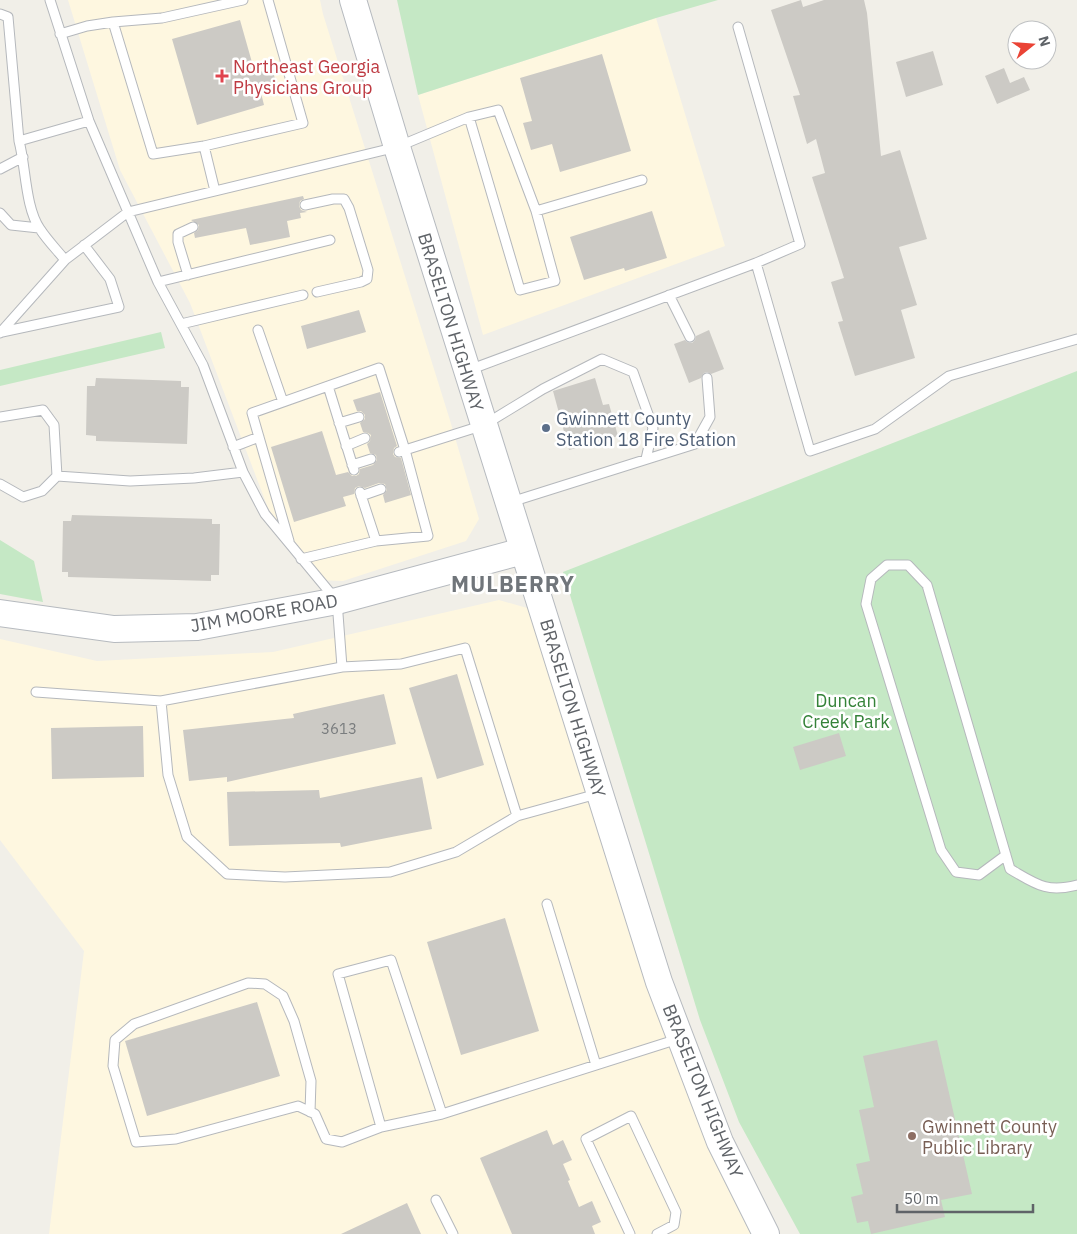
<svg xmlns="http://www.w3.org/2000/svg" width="1077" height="1234" viewBox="0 0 1077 1234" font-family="'IBM Plex Sans',sans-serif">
	<rect width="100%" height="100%" fill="#f1efe8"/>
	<path fill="#fef7e0" d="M68 0H320L323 14 449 417 479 519 466 541 343 581 315 580 268 508 190 303 120 170Z
		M656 18 725 246 483 335 418 95Z
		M499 600 534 610 757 1234H49L84 951 0 840V639L97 661 273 652Z"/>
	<path fill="#c5e8c5" d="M397 0H718L656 18 418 95Z
		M161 332 165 348 0 386V370Z
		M1077 371V1234H800L739 1122 700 1020 563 572Z
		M0 540 34 561 43 602 0 594Z"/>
	<path fill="#cccac5" d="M801 0 803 7 824 0H864L867 13 881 156 900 150 927 239 899 247 917 305 901 310 915 358 855 376 838 322 843 321 831 282 844 278 812 177 825 173 816 139 807 144 793 96 800 95 771 10Z
		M240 20 255 73 272 69 277 85 260 89 264 105 197 125 172 39Z
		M933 51 943 85 906 97 896 62Z
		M602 54 631 151 560 172 552 144 531 150 523 123 532 121 520 78Z
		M1004 68 1010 83 1024 77 1030 90 997 104 985 76Z
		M303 196 304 199 300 201 299 206 301 210 307 212 300 213 301 218 287 221 290 237 250 245 246 228 195 238 194 233 198 230 199 225 191 220Z
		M652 211 667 258 625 271 624 268 584 280 570 237Z
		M359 310 366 332 307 349 301 326Z
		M709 330 724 369 711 374 707 372 704 373 701 378 689 383 674 344 685 340 687 342 692 343 695 340 696 336Z
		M96 378 181 381V387H189L187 444 96 441V436L86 435 87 386H95Z
		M595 378 603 405 609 404 618 436 569 450 553 391Z
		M380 392 397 446 394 448 393 454 395 457 401 458 411 495 385 503 383 495 387 490 385 484 379 483 365 488 359 486 355 488 354 494 343 497 346 506 294 522 271 447 322 431 336 475 348 472 352 476H356L359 474 360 469 373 465 377 460 376 455 370 453 367 444 370 441 371 435 368 433 363 432 360 423 365 419V415L361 411H357L353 400Z
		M72 515 212 519V524H220L219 575H211V581L68 577V572H62L63 521H71Z
		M457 674 484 765 437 779 409 688Z
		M384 694 396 744 227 782V777L189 781 183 730 294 718 293 714Z
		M143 726 144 777 52 779 51 728Z
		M839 733 846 756 800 770 793 747Z
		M422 777 432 829 341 847 340 843 229 846 227 792 319 790 320 798Z
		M505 918 539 1031 461 1055 427 942Z
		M257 1002 280 1076 147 1116 125 1041Z
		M937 1040 972 1194 941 1200 945 1217 871 1234 868 1221 857 1223 851 1197 863 1194 856 1164 870 1161 859 1110 874 1107 863 1056Z
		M547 1130 553 1145 563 1140 572 1160 563 1164 570 1180 568 1181 579 1207 592 1201 601 1222 592 1226 595 1234H512L480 1158Z
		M407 1203 421 1234H341Z"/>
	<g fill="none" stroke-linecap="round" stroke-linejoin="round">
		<g stroke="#b5b8bc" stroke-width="11">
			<path id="lane" d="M50 0 89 121 158 282 203 365 243 472 265 514 337 601 342 667 401 664 465 648 517 816
				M0 14 8 17 19 141C26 167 25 207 40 229 47 240 57 250 65 260
				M113 22 162 18 243 0
				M60 34 87 26 113 22 153 154 204 146 303 123 268 0
				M19 141 89 121
				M204 146 215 191
				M0 169 23 157
				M305 205 333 199H344L349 208 368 270 367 279 361 282 317 292
				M536 211 642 180
				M0 213 11 225 39 228
				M756 263 810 451 875 429 949 376 1077 339
				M188 275 178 242V234L193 227
				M158 282 330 240
				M669 295 690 337
				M181 324 303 295
				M258 330 283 402
				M2 332 119 307 110 279 84 245
				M0 333 65 260 128 212 397 147 469 117 498 110 536 211 555 281 520 290 469 117
				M469 370 756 263 800 244 738 27
				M328 386 354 470
				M0 417 43 410 54 425 57 476 42 491 23 497 0 484
				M339 423 359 417
				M346 446 365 438
				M233 447 259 437
				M352 465 371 459
				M57 476 130 481 194 478 243 472
				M360 492 376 541
				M361 496 381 489
				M511 502 695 444 710 417 707 378
				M289 541 252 413 379 368 405 450 484 425 543 389 602 359 633 372 653 428 646 459
				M301 559 376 541 428 536 405 450 399 452
				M36 692 161 701 342 667
				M161 701 168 775 187 837 227 874 285 877 390 872 456 852 517 816 597 794
				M1006 855 979 875 956 872 941 850 866 604 871 579 887 565H908L927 585 1010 869C1036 884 1046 893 1077 885
				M547 904 596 1065
				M310 1112 311 1081 294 1021 283 996 265 984 248 983 134 1024 115 1040 113 1066 136 1142 176 1139 298 1106 315 1114 326 1139 342 1142 381 1127
				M442 1114 381 1127 338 974 391 960 442 1114 678 1039
				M436 1200 453 1234
				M630 1234 586 1139 631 1116 676 1212 674 1225 657 1234"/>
		</g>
		<g stroke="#b6babf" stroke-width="28">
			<path id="secondary" d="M353 0 397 147 659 982 720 1142 766 1234
				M0 613 114 629 197 627 337 601 523 551"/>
		</g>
		<use href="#lane" stroke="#fff" stroke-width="9"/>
		<use href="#secondary" stroke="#fff" stroke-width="26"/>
	</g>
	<path fill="#e0444e" stroke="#fff" stroke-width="2" d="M219.5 68.5h5v5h5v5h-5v5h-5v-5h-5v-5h5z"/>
	<circle fill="#5c6f8a" stroke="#fff" stroke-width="2" cx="546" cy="428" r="5"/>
	<circle fill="#8d6e63" stroke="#fff" stroke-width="2" cx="912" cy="1136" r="5"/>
	<g text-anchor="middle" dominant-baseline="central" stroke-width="5" stroke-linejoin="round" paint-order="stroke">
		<g font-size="15" fill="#7a7d7f">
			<text x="339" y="728">3613</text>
		</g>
		<g font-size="18" fill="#be3a42" stroke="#fff" text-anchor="start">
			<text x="233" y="66">Northeast Georgia<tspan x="233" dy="21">Physicians Group</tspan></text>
		</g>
		<g font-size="18" fill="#5f6368" stroke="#fff">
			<text transform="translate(451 322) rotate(73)">BRASELTON HIGHWAY</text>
			<text transform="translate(264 613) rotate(-10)">JIM MOORE ROAD</text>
			<text transform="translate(573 708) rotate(73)">BRASELTON HIGHWAY</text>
			<text transform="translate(703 1091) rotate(68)">BRASELTON HIGHWAY</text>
		</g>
		<g font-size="18" fill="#4e5e75" stroke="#fff" text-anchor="start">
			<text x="556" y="418">Gwinnett County<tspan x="556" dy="21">Station 18 Fire Station</tspan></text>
		</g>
		<g font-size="18" fill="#348238" stroke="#fff">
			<text x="846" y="700">Duncan<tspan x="846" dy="21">Creek Park</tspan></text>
		</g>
		<g font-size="18" fill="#785e54" stroke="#fff" text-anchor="start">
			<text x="922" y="1126">Gwinnett County<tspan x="922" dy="21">Public Library</tspan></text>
		</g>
		<g font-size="22" font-weight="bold" letter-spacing="1" fill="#70757a" stroke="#fff">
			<text x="513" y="583">MULBERRY</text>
		</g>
	</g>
	<g transform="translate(1032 45) rotate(73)"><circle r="24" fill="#ffffff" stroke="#bfc1c3"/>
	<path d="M0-4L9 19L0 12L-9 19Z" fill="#ea4335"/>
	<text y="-8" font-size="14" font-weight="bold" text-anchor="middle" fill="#5f6368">N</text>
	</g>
	<path d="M897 1204v8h136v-8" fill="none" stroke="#5f6368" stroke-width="2.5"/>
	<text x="904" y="1204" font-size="15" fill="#5f6368" stroke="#ffffff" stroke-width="4" paint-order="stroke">50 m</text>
</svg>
